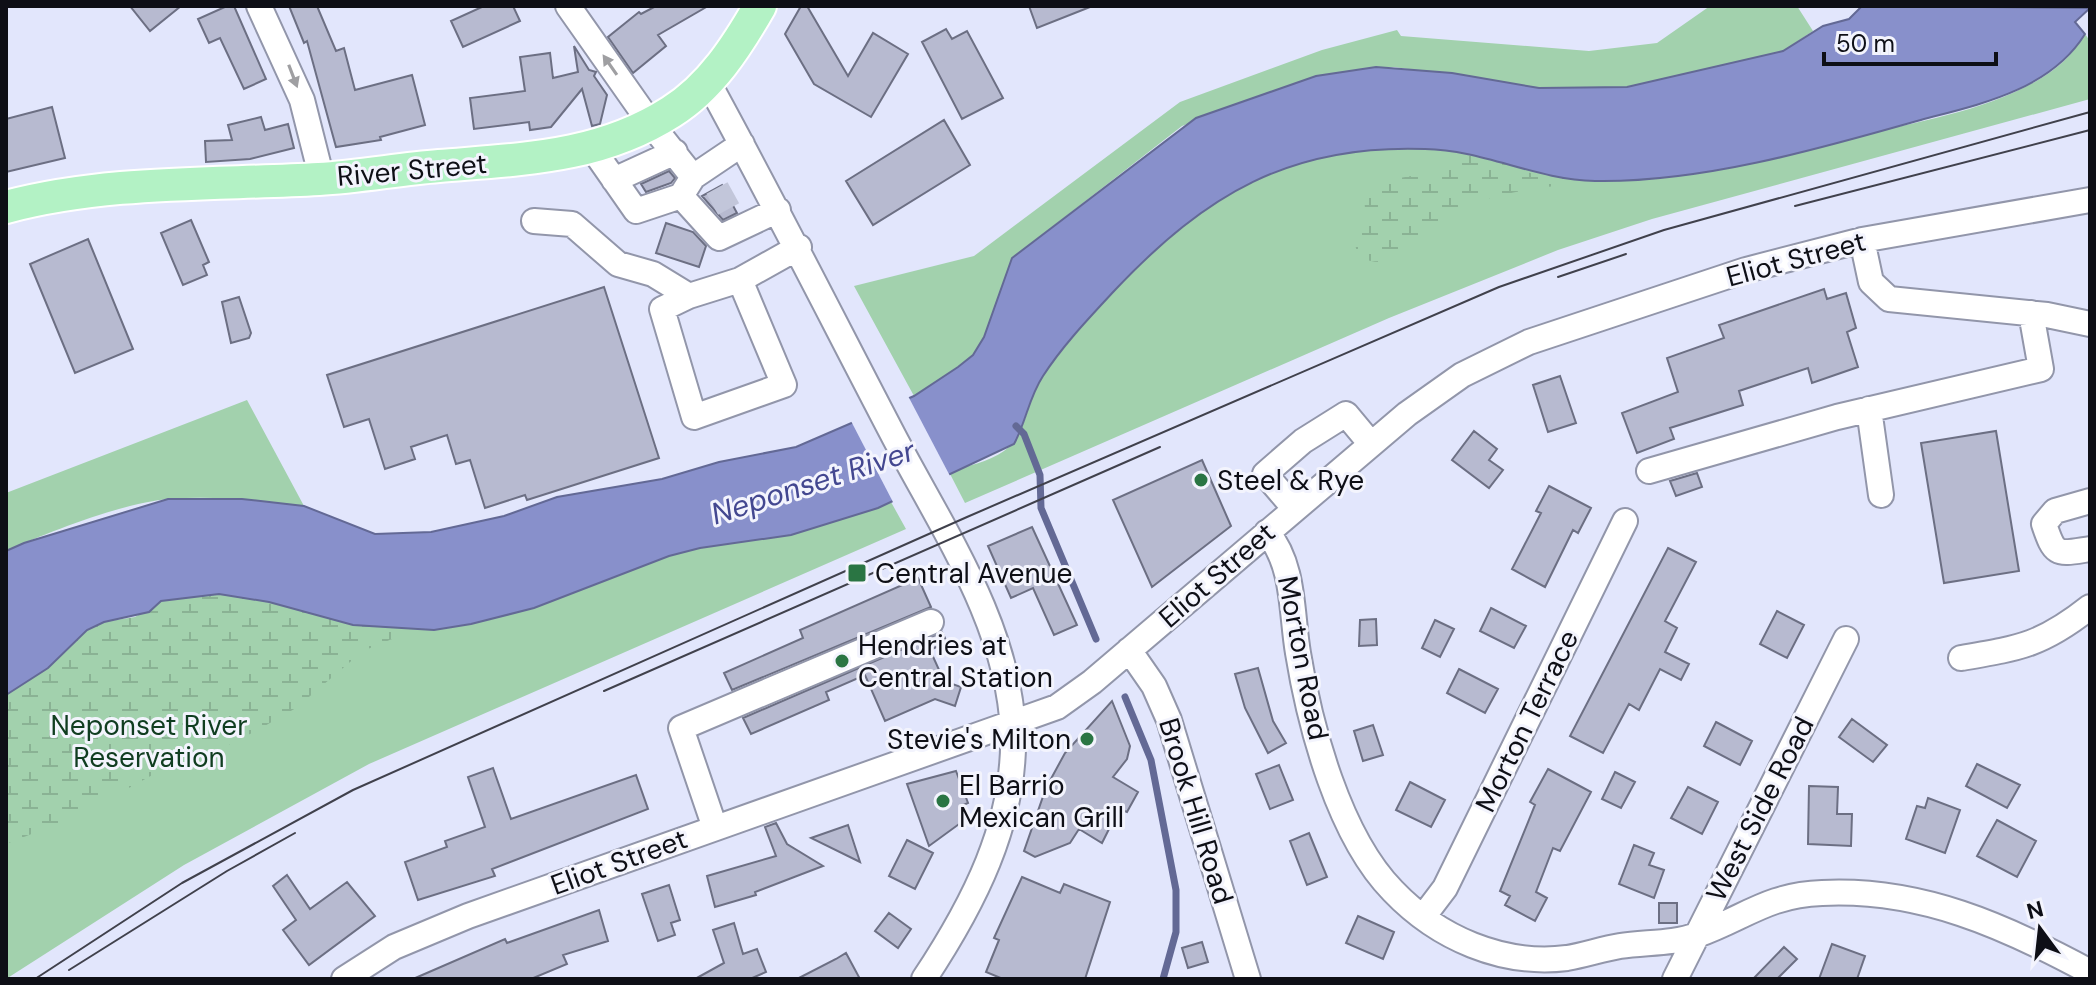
<svg xmlns="http://www.w3.org/2000/svg" width="2096" height="985" viewBox="0 0 2096 985" font-family="'DM Sans',sans-serif">
	<defs>
		<pattern id="wetland-marsh" width="20" height="14" patternUnits="userSpaceOnUse" patternTransform="scale(2)"><rect width="20" height="14" fill="#a2d1ad"/><path d="M1 5h8M5 5V1M11 12h8M15 12V8" fill="none" stroke="#8ab294"/></pattern>
	</defs>
	<rect width="100%" height="100%" fill="#e2e6fc"/>
	<path fill="#a2d1ad" d="M1710 6H1797L1813 31 1783 51 1754 60 1627 87 1539 88 1394 67 1316 76 1182 126 1012 258 984 337 973 355 938 383 914 396 854 286 974 256 1180 102 1322 50 1397 30 1401 36 1589 51 1657 43Z
		M2085 34 2090 41V99L1652 219 1558 250 1389 318 965 503 949 472C966 466 989 462 1004 451 1029 433 1027 394 1046 371 1112 287 1197 185 1307 160 1356 149 1414 144 1464 152 1506 159 1556 180 1599 181 1687 182 1771 157 1857 136 1920 121 1995 110 2049 73 2064 63 2076 49 2085 34Z
		M247 400 304 506C260 501 214 495 170 499 124 502 49 532 6 551V493Z
		M891 502 906 529 369 764 184 865 6 979V695L48 668 471 624 534 608 669 556 700 548 791 535Z"/>
	<path fill="url(#wetland-marsh)" d="M1445 150 1479 154 1530 173 1596 181C1553 186 1482 193 1445 216 1412 236 1404 276 1358 257L1355 244 1366 221 1364 196 1381 181 1448 170 1454 163 1453 154Z
		M219 594 269 602 353 625 434 630 397 637 363 651 296 708 256 731 224 747 185 757 80 815 6 844V695L31 680 87 630 103 622 135 617 161 601 176 598Z"/>
	<path fill="#8890cb" stroke="#636995" stroke-width="2" d="M1862 6 2090 8 2075 22 2085 34C2051 89 1982 104 1924 119 1822 148 1702 183 1595 181 1536 180 1484 150 1425 149 1290 144 1206 194 1115 290 1090 317 1063 345 1043 376 1029 397 1026 422 1014 444L878 508 791 535 700 548 669 556 534 608 471 624 434 630 353 625 269 602 219 594 161 601 149 612 104 622 87 630 48 668 6 695V551L24 543 168 499H242L304 506 375 534 431 532 504 516 557 497 662 479 719 462 796 447 914 396 958 367 973 355 984 337 1012 258 1196 118 1316 76 1376 67 1452 73 1539 88 1627 87 1783 51 1823 26 1849 19Z"/>
	<path fill="#e2e6fc" d="M907 394 950 476 894 504 851 421Z"/>
	<g fill="none" stroke-linecap="round" stroke-linejoin="round">
		<path stroke="#636995" stroke-width="7" d="M1016 426 1024 434 1040 475 1041 508 1096 639
			M1125 697 1151 760 1176 890V932L1163 979"/>
	</g>
	<path fill="#b7bad0" stroke="#6c6f83" stroke-width="2" d="M130 6H181L150 31Z
		M227 6H234L266 79 244 89 220 38 209 43 198 19Z
		M289 6H317L336 51 344 48 355 90 412 75 425 125 380 137 381 140 336 147 307 41 304 43Z
		M484 6H513L520 21 463 47 451 21Z
		M656 6H708L658 35 666 46 633 73 608 37 639 12 641 14Z
		M801 6H807L848 76 873 33 908 54 871 117 814 84 785 34Z
		M1029 6H1090V7L1037 28Z
		M946 29 952 39 967 31 1003 98 962 119 922 42Z
		M574 46 589 70 596 72 594 76 607 95 600 124 592 126 582 89 551 127 530 130 529 122 474 129 470 98 525 91 520 57 550 53 553 78 578 72Z
		M52 107 65 158 6 172V119Z
		M261 117 265 130 288 124 294 148 250 159 206 162 205 141 232 140 228 125Z
		M944 120 970 165 873 225 846 181Z
		M669 171 675 178 671 183 646 192 641 184Z
		M722 185 737 213 723 220 702 196Z
		M191 220 209 262 203 265 207 275 183 285 161 233Z
		M666 223 693 232 706 246 699 267 656 253Z
		M88 239 133 349 75 373 30 264Z
		M604 287 659 458 527 500 525 495 485 508 470 460 456 464 447 435 411 447 415 459 385 469 369 419 344 427 327 375Z
		M1824 289 1827 299 1846 293 1856 328 1847 332 1858 367 1812 383 1808 368 1739 391 1743 405 1670 428 1674 439 1637 453 1622 413 1678 392 1667 358 1724 338 1719 325Z
		M239 297 251 333 249 338 231 343 222 302Z
		M1560 376 1576 423 1548 432 1533 385Z
		M1474 431 1497 449 1489 460 1503 470 1489 488 1452 460Z
		M1996 431 2019 571 1944 583 1921 443Z
		M1202 460 1231 526 1152 587 1113 500Z
		M1697 473 1702 487 1676 496 1670 481Z
		M1549 486 1591 508 1578 533 1573 530 1545 587 1512 569 1541 513 1536 511Z
		M1032 527 1077 625 1054 635 1033 588 1011 598 988 546Z
		M1668 548 1696 562 1665 621 1677 628 1665 652 1689 664 1681 680 1660 669 1639 710 1629 704 1603 753 1570 736Z
		M918 578 931 607 732 690 724 673 803 638 800 630Z
		M1491 608 1526 626 1514 648 1480 631Z
		M1777 611 1804 625 1787 658 1760 644Z
		M1376 619 1377 645 1359 646 1360 620Z
		M1435 620 1454 629 1440 657 1422 648Z
		M942 632 947 642 930 650 944 681 961 687 955 706 935 699 885 721 865 675 826 692 829 700 751 734 743 718Z
		M1258 668 1273 721 1286 743 1268 753 1245 708 1235 674Z
		M1459 669 1498 689 1485 713 1447 693Z
		M1112 701 1130 746 1127 759 1113 777 1138 792 1127 812 1119 809 1102 843 1079 829 1070 843 1035 857 1024 851 1046 788 1065 753Z
		M1852 719 1887 745 1873 762 1839 737Z
		M1716 722 1752 741 1740 765 1704 746Z
		M1373 725 1383 755 1363 761 1354 731Z
		M1977 764 2020 785 2007 808 1966 786Z
		M1279 765 1293 800 1270 809 1256 774Z
		M493 768 511 819 636 775 648 809 492 869 495 876 418 900 405 862 447 847 445 841 485 827 468 777Z
		M1548 769 1591 792 1560 851 1553 848 1536 892 1547 898 1535 921 1505 905 1510 896 1500 891 1535 805 1530 802Z
		M956 771 968 803 961 806 966 819 929 846 907 784Z
		M1615 772 1635 782 1621 808 1602 799Z
		M1410 782 1445 800 1431 827 1396 810Z
		M1809 786 1838 787 1837 814H1852L1851 846 1808 844Z
		M1688 787 1718 802 1702 834 1671 818Z
		M1928 798 1960 810 1945 853 1906 839 1917 806 1925 808Z
		M1997 820 2036 841 2017 877 1977 856Z
		M776 823 787 844 823 866 755 892 756 895 715 907 707 876 776 856 765 827Z
		M848 825 860 862 811 838Z
		M1309 833 1327 877 1307 885 1290 841Z
		M907 840 933 853 915 889 889 876Z
		M1634 845 1654 853 1649 865 1664 870 1654 898 1619 884Z
		M287 875 310 909 347 882 375 916 309 965 283 930 296 920 273 886Z
		M1022 877 1060 893 1064 884 1110 902 1085 979H1003L986 972 999 940 994 938Z
		M669 885 680 920 671 923 675 935 658 941 642 894Z
		M1659 903H1677V923H1659Z
		M599 910 608 941 563 955 567 964 531 979H413L505 939 507 943Z
		M889 913 911 929 898 948 875 931Z
		M1358 916 1394 932 1383 959 1346 943Z
		M734 923 743 954 757 949 766 972 750 979H695L724 963 713 930Z
		M1202 942 1208 962 1188 968 1182 948Z
		M1832 944 1865 956 1857 979H1819Z
		M1784 947 1797 959 1777 979H1753Z
		M846 953 860 979H797L836 959Z"/>
	<g fill="none" stroke-linecap="round" stroke-linejoin="round">
		<path stroke="#c2c6da" stroke-width="24" stroke-dasharray="24 12" stroke-linecap="butt" d="M717 188 733 217"/>
		<g stroke="#9296aa" stroke-width="28">
			<path id="minor" d="M259 6 302 100 322 179
				M568 6 651 124 693 177 681 196 636 211 592 148
				M708 82C771 197 830 314 891 431 939 524 1009 623 1013 732 1016 823 973 905 924 979
				M693 177 742 144
				M614 180 675 152
				M681 196 719 238 778 210
				M534 221 572 224 618 264 653 274 689 296 740 280 799 247
				M1862 240 1871 282 1889 299 2047 315 2090 324
				M689 296 662 309 694 417 784 385 740 280
				M1869 409 1881 495
				M1649 471 1837 417 2041 369 2031 313
				M2090 501 2055 511 2044 524C2055 557 2057 554 2090 549
				M1295 509 1265 474 1303 441 1346 414 1371 444
				M1267 532C1295 566 1291 612 1298 653 1310 727 1339 836 1393 891 1438 938 1502 966 1567 958 1585 955 1602 949 1620 946 1645 942 1673 944 1697 935 1745 918 1767 895 1822 893 1920 888 2005 926 2090 972
				M1129 650 1154 686 1169 720 1248 979
				M1961 658C2020 648 2042 645 2090 607
				M715 828 681 728 931 622
				M1423 917 1445 888 1625 521
				M344 979 394 947 468 916 1057 707 1092 682 1407 414 1462 375 1529 342 1746 270 1862 240 2090 200
				M1675 979 1846 639"/>
		</g>
		<g stroke="#fff" stroke-width="36">
			<path id="major" d="M6 207C108 180 214 185 319 179 359 177 399 169 439 166 522 159 599 158 671 112 711 87 737 46 760 6"/>
		</g>
		<use href="#minor" stroke="#fff" stroke-width="24"/>
		<use href="#major" stroke="#b3f2c5" stroke-width="32"/>
		<path stroke="#40414c" stroke-width="2" d="M1795 206 2090 130
			M1558 277 1626 254
			M604 691 1160 447
			M69 970 227 871 295 833
			M35 979 182 883 353 790 967 517 1499 287 1664 230 2090 112"/>
	</g>
	<defs><path id="oneway-solid" d="M-6-.8H1V-3.2L6.5 0L1 3.2V.8H-6Z" transform="scale(2)"/></defs>
	<g fill="#9f9fa2">
		<use href="#oneway-solid" transform="translate(610 65) rotate(-125)"/>
		<use href="#oneway-solid" transform="translate(293 76) rotate(69)"/>
	</g>
	<g fill="#2a7543" stroke="#f3f4fd" stroke-width="3">
		<circle cx="1201" cy="480" r="8"/>
		<rect x="847" y="563" width="20" height="20" rx="4"/>
		<circle cx="842" cy="661" r="8"/>
		<circle cx="1087" cy="739" r="8"/>
		<circle cx="943" cy="801" r="8"/>
	</g>
	<g text-anchor="middle" dominant-baseline="central" stroke-width="6" stroke-linejoin="round" paint-order="stroke">
		<g font-size="28" fill="#0e0f16" stroke="#f3f4fd">
			<text transform="translate(412 170) rotate(-5)">River Street</text>
			<text transform="translate(1796 259) rotate(-15)">Eliot Street</text>
			<text transform="translate(1217 575) rotate(-41)">Eliot Street</text>
			<text transform="translate(1303 658) rotate(79)">Morton Road</text>
			<text transform="translate(1527 721) rotate(-64)">Morton Terrace</text>
			<text transform="translate(1760 809) rotate(-63)">West Side Road</text>
			<text transform="translate(1196 811) rotate(73)">Brook Hill Road</text>
			<text transform="translate(619 862) rotate(-20)">Eliot Street</text>
		</g>
		<g font-size="28" fill="#0e0f16" stroke="#f3f4fd" text-anchor="start">
			<text x="1217" y="480">Steel &amp; Rye</text>
			<text x="875" y="573">Central Avenue</text>
			<text x="858" y="645">Hendries at<tspan x="858" dy="32">Central Station</tspan></text>
			<text x="1071" y="739" text-anchor="end">Stevie's Milton</text>
			<text x="959" y="785">El Barrio<tspan x="959" dy="32">Mexican Grill</tspan></text>
		</g>
		<g font-size="28" fill="#103d20" stroke="#f3f4fd">
			<text x="149" y="725">Neponset River<tspan x="149" dy="32">Reservation</tspan></text>
		</g>
		<g font-size="30" font-style="italic" fill="#434790" stroke="#f3f4fd">
			<text transform="translate(813 482) rotate(-18)">Neponset River</text>
		</g>
	</g>
	<rect width="2096" height="985" fill="none" stroke="#0e0f16" stroke-width="16"/>
	<g transform="translate(2040 929) rotate(345)" stroke="#f3f4fd" stroke-width="6" paint-order="stroke">
	<path d="M0-6L14 30L0 20L-14 30Z" fill="#0e0f16"/>
	<text y="-12" font-size="22" font-weight="bold" text-anchor="middle" fill="#0e0f16">N</text>
	</g>
	<path d="M1824 52v12h172v-12" fill="none" stroke="#0e0f16" stroke-width="4"/>
	<text x="1836" y="52" font-size="24" fill="#0e0f16" stroke="#f3f4fd" stroke-width="6" paint-order="stroke">50 m</text>
</svg>
